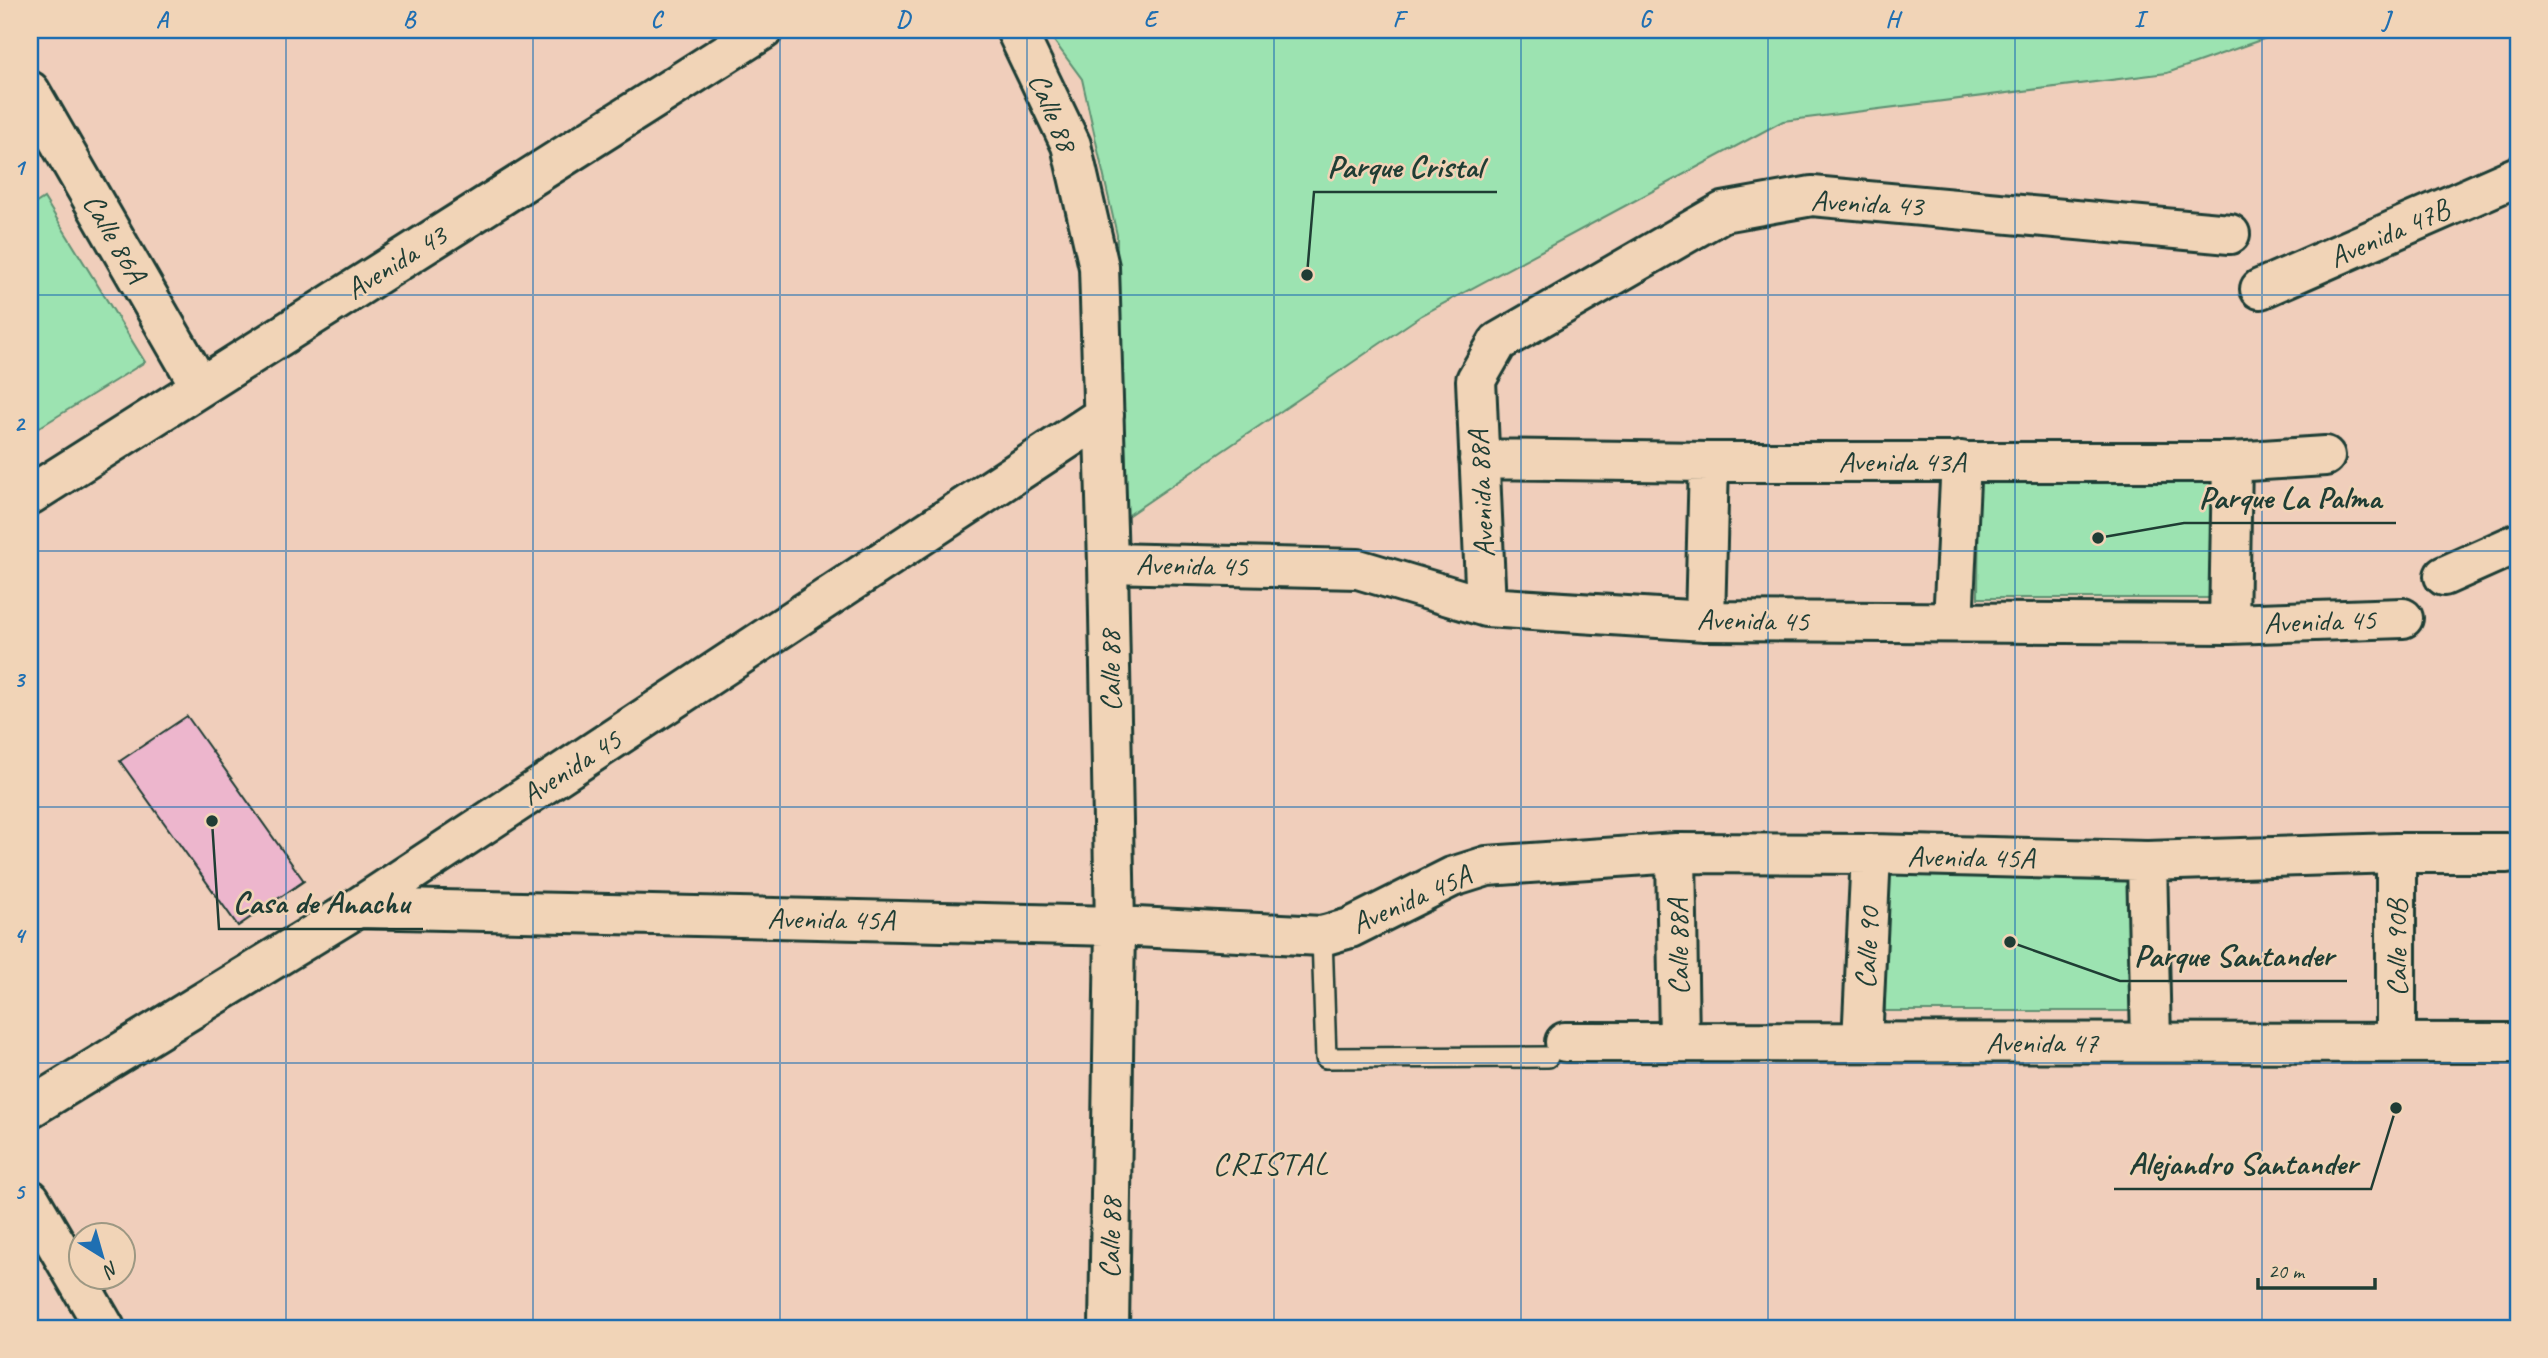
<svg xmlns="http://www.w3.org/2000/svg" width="2548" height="1358" viewBox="0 0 2548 1358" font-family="Caveat,sans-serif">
	<rect width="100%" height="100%" fill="#f0cebb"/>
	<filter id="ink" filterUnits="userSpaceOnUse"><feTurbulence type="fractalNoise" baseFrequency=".0143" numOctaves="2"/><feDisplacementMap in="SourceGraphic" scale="14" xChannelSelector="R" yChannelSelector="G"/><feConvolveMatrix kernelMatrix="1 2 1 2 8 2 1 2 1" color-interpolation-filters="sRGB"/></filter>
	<g filter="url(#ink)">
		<path fill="#9ce3b1" stroke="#5e9072" stroke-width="2" d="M1046 30H2289L2167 73 1783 121 1422 315 1117 523V235L1082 79Z
			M44 198 145 362 32 432 30 429V207Z
			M2221 474 2215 598H1978L1979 477Z
			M1886 873H2136L2135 1011H1885Z"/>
		<path fill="#edb6cd" stroke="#1f3d34" stroke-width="2" d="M187 716 304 881 238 926 120 761Z"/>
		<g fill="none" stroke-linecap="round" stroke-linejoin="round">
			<g stroke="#1f3d34" stroke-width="24">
				<path id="service" d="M1322 936 1326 1058 1548 1057"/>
			</g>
			<g stroke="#1f3d34" stroke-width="44">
				<path id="minor" d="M1016 30 1071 145 1099 267 1108 563 1115 926 1109 1328
					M30 91 200 386
					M2260 289 2518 176
					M1479 459 1709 462H2232L2325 456
					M30 495 763 30
					M1108 563 1358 569 1486 607 1705 621 2229 624 2403 618
					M2444 576 2518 543
					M1486 607 1476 380 1498 342 1723 212 1812 196 2230 234
					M1705 621 1709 462
					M1953 622 1961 461
					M2229 624 2232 462
					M1676 853 1679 1042
					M2396 853V1043
					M2147 861 2151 1042
					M357 908 1115 926 1322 936 1350 928 1452 877 1487 866 1676 853 1871 854 2147 861 2396 853H2507
					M1565 1042 2518 1043
					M1862 1042 1871 854
					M30 1108 357 908 1104 415
					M30 1199 105 1328"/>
			</g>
			<use href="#service" stroke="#f1d4b7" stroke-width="19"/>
			<use href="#minor" stroke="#f1d4b7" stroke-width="38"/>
		</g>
	</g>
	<path fill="none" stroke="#1f6fb2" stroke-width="2" stroke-opacity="0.55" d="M286 30V1328M533 30V1328M780 30V1328M1027 30V1328M1274 30V1328M1521 30V1328M1768 30V1328M2015 30V1328M2262 30V1328M30 295H2518M30 551H2518M30 807H2518M30 1063H2518"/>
	<g text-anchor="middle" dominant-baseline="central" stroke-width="5" stroke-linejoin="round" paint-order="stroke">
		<g font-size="30" fill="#1f3d34" stroke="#f1d4b7">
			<text transform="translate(1053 112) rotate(67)">Calle 88</text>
			<text transform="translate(1867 203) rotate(3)">Avenida 43</text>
			<text transform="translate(2389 233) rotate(-24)">Avenida 47B</text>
			<text transform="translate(115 238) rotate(60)">Calle 86A</text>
			<text transform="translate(396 262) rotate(-32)">Avenida 43</text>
			<text x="1902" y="461">Avenida 43A</text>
			<text transform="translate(1481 494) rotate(-93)">Avenida 88A</text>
			<text transform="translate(1192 565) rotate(1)">Avenida 45</text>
			<text transform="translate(1753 620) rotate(1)">Avenida 45</text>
			<text transform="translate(2320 621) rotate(-2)">Avenida 45</text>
			<text transform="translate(1110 671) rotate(-91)">Calle 88</text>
			<text transform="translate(571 767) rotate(-33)">Avenida 45</text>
			<text transform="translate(1971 857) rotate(1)">Avenida 45A</text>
			<text transform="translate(1411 899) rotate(-24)">Avenida 45A</text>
			<text transform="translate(831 919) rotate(1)">Avenida 45A</text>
			<text transform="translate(1678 947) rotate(-91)">Calle 88A</text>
			<text transform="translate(1867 948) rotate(-87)">Calle 90</text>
			<text transform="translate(2396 948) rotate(-90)">Calle 90B</text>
			<text x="2042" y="1042">Avenida 47</text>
			<text transform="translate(1110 1238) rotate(-89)">Calle 88</text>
		</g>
		<g font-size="32" letter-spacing="2" fill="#1f3d34" stroke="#f1d4b7">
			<text x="1271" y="1163">CRISTAL</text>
		</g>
	</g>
	<path fill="none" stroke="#1f3d34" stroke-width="2.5" d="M1307 275L1314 192H1497M2098 538L2184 523H2396M212 821L219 929H423M2010 942L2120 981H2347M2396 1108L2371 1189H2114"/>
	<g fill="#1f3d34" stroke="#f1d4b7" stroke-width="2.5">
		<circle cx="1307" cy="275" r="7"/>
		<circle cx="2098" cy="538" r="7"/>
		<circle cx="212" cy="821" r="7"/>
		<circle cx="2010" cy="942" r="7"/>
		<circle cx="2396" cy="1108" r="7"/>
	</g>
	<g font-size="32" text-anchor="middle" font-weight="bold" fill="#1f3d34" stroke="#f1d4b7" stroke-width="5" stroke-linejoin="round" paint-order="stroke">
		<text x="1405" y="177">Parque Cristal</text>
		<text x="2290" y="508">Parque La Palma</text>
		<text x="321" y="913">Casa de Anachu</text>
		<text x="2234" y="966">Parque Santander</text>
		<text x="2243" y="1174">Alejandro Santander</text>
	</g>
	<rect width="2548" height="1358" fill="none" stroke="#f1d4b7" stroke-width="77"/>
	<g transform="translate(102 1256) rotate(143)"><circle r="33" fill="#f1d4b7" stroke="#9d9883" stroke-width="2"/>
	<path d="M0-5L12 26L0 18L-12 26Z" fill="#1f6fb2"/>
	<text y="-10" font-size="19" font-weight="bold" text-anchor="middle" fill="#1f3d34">N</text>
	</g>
	<path d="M2258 1278v10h117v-10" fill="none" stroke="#1f3d34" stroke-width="3.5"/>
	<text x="2268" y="1278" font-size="21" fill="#1f3d34" stroke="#f1d4b7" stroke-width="5" paint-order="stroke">20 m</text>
	<rect x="38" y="38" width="2472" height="1282" fill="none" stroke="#1f6fb2" stroke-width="2.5"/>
	<g font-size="23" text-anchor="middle" font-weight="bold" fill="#1f6fb2">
		<text x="162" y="27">A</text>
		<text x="409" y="27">B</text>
		<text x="656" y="27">C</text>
		<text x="903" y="27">D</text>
		<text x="1150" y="27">E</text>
		<text x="1398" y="27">F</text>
		<text x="1645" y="27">G</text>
		<text x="1892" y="27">H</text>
		<text x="2139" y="27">I</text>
		<text x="2386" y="27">J</text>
		<text x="19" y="175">1</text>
		<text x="19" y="431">2</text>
		<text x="19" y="687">3</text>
		<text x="19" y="943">4</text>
		<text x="19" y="1199">5</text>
	</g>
</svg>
